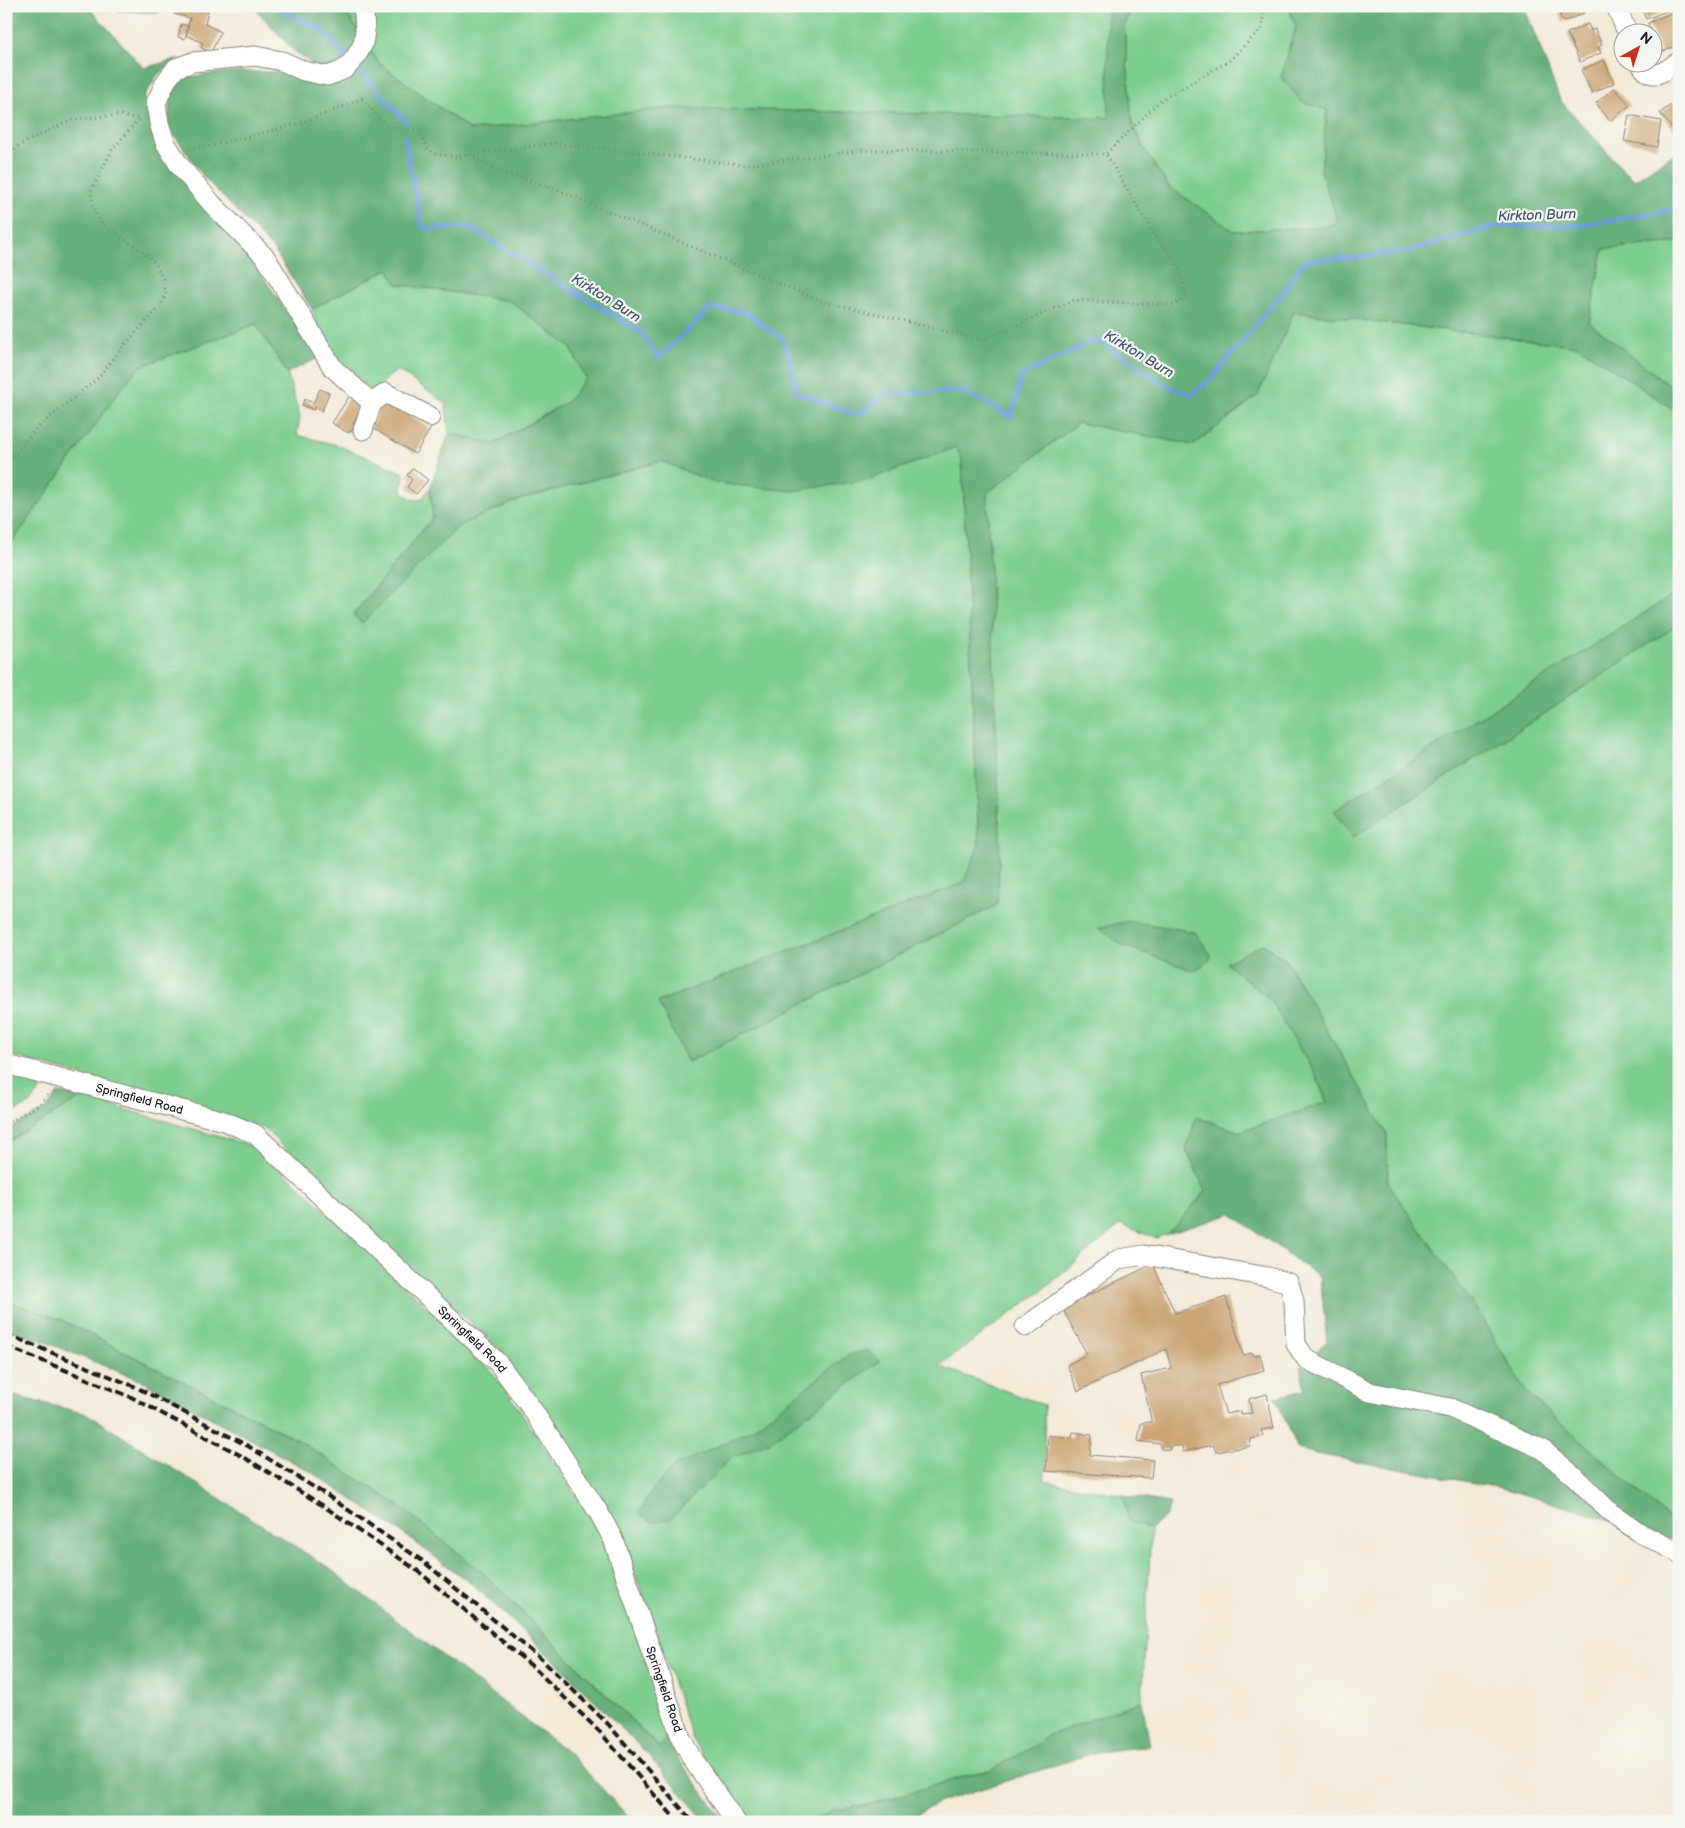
<svg xmlns="http://www.w3.org/2000/svg" width="1685" height="1828" viewBox="0 0 1685 1828" font-family="'Balsamiq Sans',sans-serif">
	<rect width="100%" height="100%" fill="#f6f6f2"/>
	<filter id="ink" filterUnits="userSpaceOnUse"><feTurbulence type="fractalNoise" baseFrequency=".02" numOctaves="2"/><feDisplacementMap in="SourceGraphic" scale="10" xChannelSelector="R" yChannelSelector="G"/><feConvolveMatrix kernelMatrix="1 2 1 2 8 2 1 2 1" color-interpolation-filters="sRGB"/></filter>
	<filter id="wash" filterUnits="userSpaceOnUse"><feTurbulence type="fractalNoise" baseFrequency=".0096" numOctaves="4" result="noise"/><feDisplacementMap in="SourceGraphic" scale="20" xChannelSelector="R" yChannelSelector="G"/><feGaussianBlur stdDeviation="1.12" result="paint"/><feColorMatrix in="noise" values="0 0 0 0 0 0 0 0 0 0 0 0 0 0 0 0 0 1.4 0 .05"/><feComposite in="paint" operator="in"/></filter>
	<g filter="url(#wash)">
		<rect width="100%" height="100%" fill="#f2e9d6"/>
		<path fill="#7dcd8e" stroke="#4c7455" d="M342 6H1107L1110 118 671 108 470 130 379 63Z
			M1134 6H1288L1296 27 1288 49 1302 102 1327 109 1321 171 1338 222 1323 227 1234 231 1169 187 1147 154 1132 123 1124 23Z
			M1679 242V393L1589 323 1603 249Z
			M388 269 397 284 510 301 570 347 586 378 567 402 493 444 449 433 446 403 397 370 373 391 337 365 327 354 312 309Z
			M1294 312 1578 346 1679 413V591L1335 811 1353 837 1539 717 1679 624V1528L1526 1392 1476 1309 1388 1184 1387 1134 1286 960 1263 944 1226 963 1270 999 1316 1076 1327 1103 1239 1132 1196 1117 1186 1150 1206 1191 1168 1234 1155 1238 1121 1224 1043 1290 939 1366 1044 1405 1045 1481 1123 1495 1129 1521 1151 1529 1142 1701 1047 1736 1036 1745 990 1771 976 1773 868 1805 832 1810 812 1822H750L693 1741 642 1592 616 1524 501 1351 333 1197 264 1128 6 1054V551L122 387 141 366 256 324 287 373 300 417 297 435 337 445 404 473 402 492 412 499 421 500 430 488 433 517 353 615 362 623 460 525 522 499 661 461 715 483 868 480 956 447 962 459 979 845 963 883 658 1002 688 1062 997 905 1000 837 987 493 1078 423 1194 445 1258 395Z
			M6 1074 38 1083 41 1090 31 1103 6 1116Z
			M82 1097 259 1148 480 1357 506 1390 603 1537 671 1731 660 1748 482 1572 298 1440 60 1319 6 1301V1143Z"/>
		<path fill="#66b079" stroke="#41664a" d="M6 6H160L159 13 90 9 144 68 180 58 158 74 144 97 159 151 253 262 318 358 287 373 256 324 141 366 122 387 6 551Z
			M253 6H342L379 63 470 130 671 108 1109 118 1107 6H1134L1124 24 1132 123 1147 154 1169 187 1234 231 1323 227 1338 222 1321 171 1327 110 1302 102 1281 77 1296 27 1288 6H1524L1560 100 1623 170 1635 180 1679 150V242L1603 249 1589 322 1679 393V413L1578 346 1294 312 1258 395 1194 445 1078 423 987 493 1000 837 997 905 688 1062 658 1002 963 883 979 845 962 459 956 447 868 480 791 491 715 483 661 461 522 499 460 525 362 623 353 615 433 517 430 488 449 433 494 444 567 402 586 378 570 347 510 301 397 284 388 269 312 309 274 250 204 177 168 126 170 96 181 78 227 72H282L336 82 292 49Z
			M1679 591V624L1539 717 1353 837 1334 811Z
			M1129 921 1195 932 1210 953V960L1194 971 1124 946 1098 928Z
			M1263 944 1286 960 1387 1134 1388 1184 1476 1309 1526 1392 1679 1528V1543L1654 1533 1502 1488 1316 1454 1298 1449 1275 1397 1305 1390 1300 1367 1327 1341 1320 1277 1231 1214 1168 1234 1206 1191 1186 1150 1196 1117 1239 1132 1327 1102 1316 1076 1270 1000 1226 963Z
			M58 1093 82 1097 6 1143V1131L46 1109Z
			M6 1301 60 1319 298 1440 398 1505 482 1572 659 1748 671 1731 674 1753 725 1822H706L649 1756 556 1662 473 1585 401 1532 308 1470 142 1381 35 1338 6 1329Z
			M868 1350 880 1361 771 1441 730 1459 671 1519 653 1522 638 1513 653 1490 673 1467 751 1430 848 1355Z
			M6 1394 87 1414 326 1566 570 1754 633 1822H6Z
			M1123 1495 1170 1503 1167 1515 1151 1529 1129 1521Z
			M1142 1701 1150 1746 1097 1752 940 1802 903 1822H812L832 1810 868 1805 976 1773 990 1771 1036 1745 1047 1736Z"/>
		<g fill="none" stroke-linecap="round" stroke-linejoin="round">
			<path stroke="#6a9ed6" stroke-width="5" d="M274 6 321 30 407 123
				M404 137 423 229 469 227 641 332 658 358 711 308 745 312 783 339 793 374 795 392 857 415 887 394 964 391 1012 417 1021 376 1096 339 1165 385 1191 395 1210 380 1286 288 1305 260 1355 258 1406 251 1496 226H1576L1679 209"/>
		</g>
		<g id="blocks">
			<path fill="#cba574" d="M176 6H209L205 24 221 32 211 52 201 48 203 43 186 35 190 18 174 14Z
				M1556 6H1581L1584 13 1563 22Z
				M1640 6H1668L1669 10 1646 19Z
				M1673 12 1679 26V45L1661 52 1648 23Z
				M181 24 188 26 185 39 178 37Z
				M1588 24 1591 31 1595 29 1602 45 1598 47 1601 53 1580 62 1567 33Z
				M1604 60 1614 83 1592 93 1581 70Z
				M1614 88 1630 105 1610 121 1596 103Z
				M1679 99V130L1676 133 1660 113Z
				M1629 115 1661 121 1657 147 1624 141Z
				M320 389 329 393 322 411 315 407 314 410 302 405 305 399 313 403Z
				M350 395 365 405 353 424 355 425 351 432 349 431 348 433 332 423Z
				M383 399 431 428 415 454 371 427Z
				M413 468 428 480 416 494 407 487 412 480 407 475Z
				M1153 1264 1175 1313 1226 1297 1243 1355 1252 1353 1253 1356 1260 1354 1264 1370 1217 1385 1226 1414 1240 1411V1414L1252 1413 1249 1399 1267 1394 1274 1428 1261 1430 1263 1436 1251 1439 1250 1446 1216 1452 1213 1445 1183 1452 1182 1446H1170V1450L1161 1449V1444L1138 1441 1141 1423 1151 1422V1419L1141 1375 1171 1368 1166 1349 1078 1391 1067 1365 1087 1354 1062 1308Z
				M1073 1432 1092 1435 1090 1455 1153 1460 1151 1478 1046 1471 1048 1435 1072 1438Z"/>
		</g>
	</g>
	<g filter="url(#ink)">
		<use href="#blocks" fill-opacity="0" stroke="#878279" stroke-width="1"/>
		<g fill="none" stroke-linecap="round" stroke-linejoin="round">
			<g stroke="#878279" stroke-width="21">
				<g id="minor">
					<path d="M362 6 364 14 365 31 363 44 355 58 345 69 336 73 327 76 304 71 282 61 255 56 193 62 176 68 166 81 156 103 159 123 165 142 179 165 213 205 266 258 333 368 372 403"/>
					<path d="M1616 6 1627 32"/>
					<path d="M1640 62C1651 84 1666 71 1679 61"/>
					<path d="M363 430 372 403 386 393 430 417"/>
					<path id="s1" d="M6 1064 224 1121 255 1134 498 1363 532 1409 599 1513 613 1539 681 1738 692 1759 736 1822"/>
					<path d="M1025 1327 1119 1259 1144 1255 1268 1277 1289 1283 1294 1301 1296 1344 1306 1359 1370 1392 1450 1408 1542 1449 1574 1476 1610 1512 1642 1534 1679 1553"/>
				</g>
			</g>
			<path stroke="#878279" stroke-width="3" stroke-dasharray="1 4" stroke-linecap="butt" d="M189 148 207 147 302 123 362 99 388 127 419 130 428 150 437 154 455 157 553 143 746 165 864 150 1106 154 1161 100 1229 61 1262 28 1264 6
				M470 155 503 172 551 187 818 300 983 340 1074 300 1174 305 1187 296 1176 260 1155 236 1106 154
				M6 156 21 144 71 120 119 115 140 119
				M6 464 38 427 98 378 126 343 159 308 166 295 163 279 155 263 142 251 101 223 93 206 91 191 112 150 139 119
				M6 1124 39 1105 50 1092"/>
			<use href="#minor" stroke="#fff" stroke-width="19"/>
			<path stroke="#1c1c1c" stroke-width="4" stroke-dasharray="8 4" stroke-linecap="butt" d="M6 1334 136 1387 248 1446 328 1496 424 1562 541 1659 608 1724 693 1822
				M6 1346 131 1397 242 1456 322 1505 418 1571 533 1667 600 1732 678 1822"/>
		</g>
	</g>
	<g text-anchor="middle" dominant-baseline="central" stroke-width="4.5" stroke-linejoin="round" paint-order="stroke">
		<g font-size="12" fill="#1c1c1c" stroke="#f6f6f2">
			<text stroke="none"><textPath href="#s1" startOffset="138">Springfield Road</textPath></text>
			<text stroke="none"><textPath href="#s1" startOffset="558">Springfield Road</textPath></text>
			<text stroke="none"><textPath href="#s1" startOffset="962">Springfield Road</textPath></text>
		</g>
		<g font-size="14" font-style="italic" fill="#3f5670" stroke="#f6f6f2">
			<text transform="translate(1537 215) rotate(-2)">Kirkton Burn</text>
			<text transform="translate(606 298) rotate(32)">Kirkton Burn</text>
			<text transform="translate(1139 354) rotate(31)">Kirkton Burn</text>
		</g>
	</g>
	<rect width="1685" height="1828" fill="none" stroke="#f6f6f2" stroke-width="25"/>
	<g transform="translate(1638 48) rotate(39)"><circle r="24" fill="#f6f6f2" stroke="#9f9f9c"/>
	<path d="M0-4L9 19L0 12L-9 19Z" fill="#c8321e"/>
	<text y="-8" font-size="14" font-weight="bold" text-anchor="middle" fill="#1c1c1c">N</text>
	</g>
</svg>
